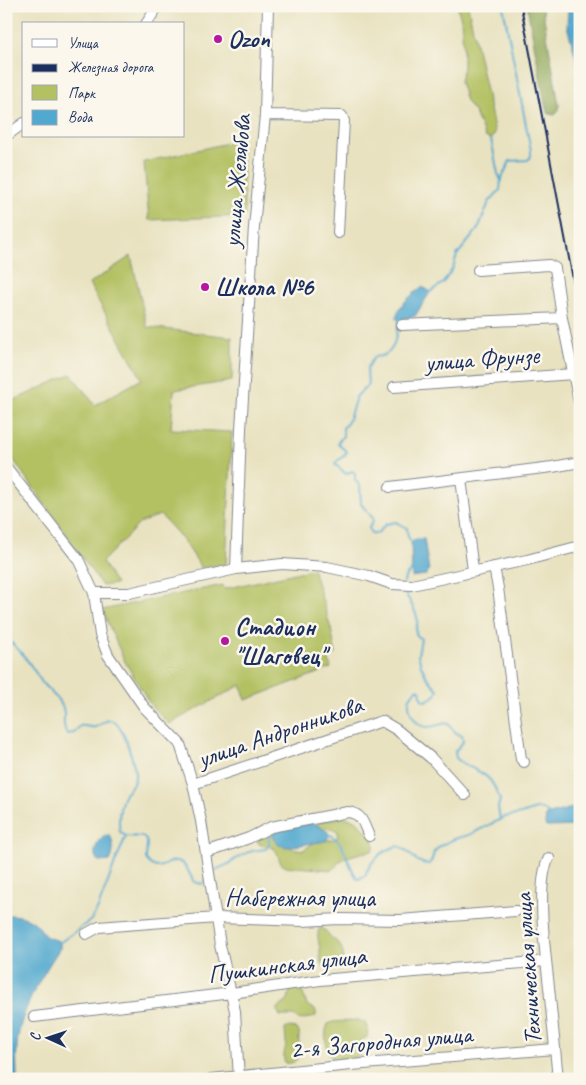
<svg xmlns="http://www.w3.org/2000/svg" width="586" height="1085" viewBox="0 0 586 1085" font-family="Caveat,sans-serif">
	<rect width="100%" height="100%" fill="#fbf7ec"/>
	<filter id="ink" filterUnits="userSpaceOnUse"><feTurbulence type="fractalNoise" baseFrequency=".02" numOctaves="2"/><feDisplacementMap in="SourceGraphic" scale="10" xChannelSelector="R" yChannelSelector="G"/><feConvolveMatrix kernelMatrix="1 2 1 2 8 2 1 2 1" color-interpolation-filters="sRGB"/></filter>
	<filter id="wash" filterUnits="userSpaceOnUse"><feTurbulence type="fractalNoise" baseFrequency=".0096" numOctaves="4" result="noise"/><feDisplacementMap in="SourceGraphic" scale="20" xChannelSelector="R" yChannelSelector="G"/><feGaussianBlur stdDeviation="1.12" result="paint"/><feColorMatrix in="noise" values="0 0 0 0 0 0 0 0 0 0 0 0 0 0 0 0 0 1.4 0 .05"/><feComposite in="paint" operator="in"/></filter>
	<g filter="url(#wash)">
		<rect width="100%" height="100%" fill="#e8e2c0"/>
		<path fill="#b4c163" stroke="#687860" d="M457 6H468L495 133 491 139 485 137 475 113 466 101 460 82 463 67V46L461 19Z
			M241 140 245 216 149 220 144 162Z
			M131 256 147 327 232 337V381L174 390 171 429 232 432 226 564 201 568C189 547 177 531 160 515L140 523 102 562 116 584 102 586 6 449V404L71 374 95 405 142 379 89 284Z
			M313 569 331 629 336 654 328 657 331 668 246 700 241 685 169 724 152 707 124 660 102 610 223 585 224 589Z
			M343 817 356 820 374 840V848L372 851C364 852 346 856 340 861 336 864 336 868 332 870L284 866C277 862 280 852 273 848 270 846 265 846 261 845L258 843 257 838 272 832 291 848 303 850 317 841 337 839 338 831C332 827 322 831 317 824L319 822Z
			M321 928C327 930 328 935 332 938 363 959 319 988 320 952 320 944 316 936 319 929Z
			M300 986 307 1005 316 1011V1016L301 1020 293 1016H280L277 1010 280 1006 287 1002 291 988Z
			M356 1020 365 1022 368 1030 367 1037 360 1041V1055L355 1058 333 1059C326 1051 323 1034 328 1024L333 1022Z
			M290 1027 295 1028 299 1031C300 1036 298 1039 299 1044 299 1054 299 1065 285 1063 282 1055 286 1050 286 1042 286 1038 285 1034 285 1029Z"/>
		<path fill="#8fa759" stroke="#556b5c" d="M527 6H542L559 105V111L555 115 549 114 546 109Z"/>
		<path fill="#52a9cf" stroke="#366c96" d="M568 6H580V72L567 26Z
			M422 287 428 290 429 294 415 316 398 320 396 318C398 305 412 295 422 287Z
			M416 539H424L429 570 426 575 412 577 411 543Z
			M580 806V826L546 827 545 824 546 815Z
			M314 823 328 832 329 836 326 841 287 847 279 845 273 839V834L276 830Z
			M107 835H110C114 843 114 854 110 861L99 862C90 854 97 840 107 835Z
			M6 915C16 915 28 916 36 924 46 933 40 937 57 940L60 943V948C41 977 19 1012 17 1047 16 1058 17 1068 17 1079H6Z"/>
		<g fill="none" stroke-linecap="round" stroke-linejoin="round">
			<path stroke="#52a9cf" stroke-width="2" d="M491 139 498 174 501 180
				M429 293 443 283 453 268 457 255 478 229 489 202 500 190 501 180 510 161 528 160 531 156V151L503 6
				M401 319 399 321C395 339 396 357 374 357L367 369 368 385 356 397 348 422 343 428V436L338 442 339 445 347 452C344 458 338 458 335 464L346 474 352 471 355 473V480L360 486 361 504 373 518V521L369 528 371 533 377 534 386 524 396 522 407 528 408 537 412 542
				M404 582 405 577 412 569
				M404 590C408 599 414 607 417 617 420 626 410 632 421 639L418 655 421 665 426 676 438 690 436 695 426 701 422 700 420 690 416 689 409 699C408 710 414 726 427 727 434 727 441 724 447 723L455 732 462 736 463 742 455 751 456 758C466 768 480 769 489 779 495 785 497 793 500 800L498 807 500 820
				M6 639C23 650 32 668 43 684 49 691 60 699 63 708 66 717 61 726 67 734L74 733 80 726C85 725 90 728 95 727 102 725 105 718 113 721 123 725 136 766 135 777 134 785 129 789 125 794 119 805 118 821 120 832L126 836 143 837 146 840 147 843 146 859C160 880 171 851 184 865 188 869 191 877 194 882L202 884 206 880
				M327 834C346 838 347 867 358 879L365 876C371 860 380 852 397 846 410 848 414 865 429 864L432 860 434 852 440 846 454 839 469 835 505 817 521 814 536 809H542L550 815
				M213 873C217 867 223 868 230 863 245 853 247 851 266 849L269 845V834L276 832
				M58 944 91 920 98 908 117 858 126 836"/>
		</g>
	</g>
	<g filter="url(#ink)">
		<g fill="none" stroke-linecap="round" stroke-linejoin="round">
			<g stroke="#82888f" stroke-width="12">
				<path id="minor" d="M146 24 158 6
					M265 115 342 116 344 121 338 233
					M6 136 24 123
					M478 270 549 265 555 268 562 318 580 407
					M402 325 562 318
					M394 387 573 374
					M6 467 78 559 94 593 100 635 108 655 144 707 180 744 193 784 201 821 220 945 235 1011 239 1079
					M461 479 473 570
					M390 487 552 467 580 462
					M494 567 498 588 521 759 524 762
					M236 569 241 429 254 227 265 115 268 6
					M94 593H129L236 569 282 564 327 567 369 576 392 584 412 585 527 560 580 546
					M193 784 382 721 397 730 431 758 465 795
					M206 853 249 838 271 827 348 812C363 814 363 824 369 836
					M549 858C535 882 546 958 549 987 552 1018 555 1048 558 1079
					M86 934 99 927 216 918 303 921 339 919 400 920 516 911
					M34 1017 232 993 320 980 546 961
					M211 1079 351 1065 555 1049"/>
			</g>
			<use href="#minor" stroke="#fff" stroke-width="10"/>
			<path stroke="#1b2f5e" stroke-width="2" d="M521 6 580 316"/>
		</g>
	</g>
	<g fill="#b5179e" stroke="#fbf7ec" stroke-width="2">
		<circle cx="218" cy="39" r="5"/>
		<circle cx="205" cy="287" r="5"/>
		<circle cx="225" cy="641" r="5"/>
	</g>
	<g text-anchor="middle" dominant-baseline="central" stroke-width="5" stroke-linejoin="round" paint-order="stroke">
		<g font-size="25" font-weight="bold" fill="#1b2f5e" stroke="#fbf7ec" text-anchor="start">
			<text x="228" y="39">Ozon</text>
			<text x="215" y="287">Школа №6</text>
			<text x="235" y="627">Стадион<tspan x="235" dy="29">"Шаговец"</tspan></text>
		</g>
		<g font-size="25" fill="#1b2f5e" stroke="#fbf7ec">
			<text transform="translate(237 181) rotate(-85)">улица Желябова</text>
			<text transform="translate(482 359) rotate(-4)">улица Фрунзе</text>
			<text transform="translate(280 732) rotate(-19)">улица Андронникова</text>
			<text x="300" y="898">Набережная улица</text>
			<text transform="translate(287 965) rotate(-7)">Пушкинская улица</text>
			<text transform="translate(528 969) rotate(-94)">Техническая улица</text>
			<text transform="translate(381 1042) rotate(-5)">2-я Загородная улица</text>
		</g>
	</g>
	<rect width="586" height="1085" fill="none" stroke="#fbf7ec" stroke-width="25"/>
	<rect x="22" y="22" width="162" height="115" fill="#fbf7ec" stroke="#a1a7b3"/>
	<rect x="32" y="39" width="25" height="8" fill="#ffffff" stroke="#a1a7b3"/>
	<text x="68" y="48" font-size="15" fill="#1b2f5e">Улица</text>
	<rect x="32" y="64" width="25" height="8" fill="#1b2f5e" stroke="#a1a7b3"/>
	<text x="68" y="72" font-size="15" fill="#1b2f5e">Железная дорога</text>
	<rect x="32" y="85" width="25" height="15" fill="#b4c163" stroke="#a1a7b3"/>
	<text x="68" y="98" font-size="15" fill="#1b2f5e">Парк</text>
	<rect x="32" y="110" width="25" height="15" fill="#52a9cf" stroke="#a1a7b3"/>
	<text x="68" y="122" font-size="15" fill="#1b2f5e">Вода</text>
	<g transform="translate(48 1038) rotate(273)" stroke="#fbf7ec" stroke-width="4" paint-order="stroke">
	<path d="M0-4L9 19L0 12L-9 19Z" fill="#1b2f5e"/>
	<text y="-8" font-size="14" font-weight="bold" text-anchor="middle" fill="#1b2f5e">С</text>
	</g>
</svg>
